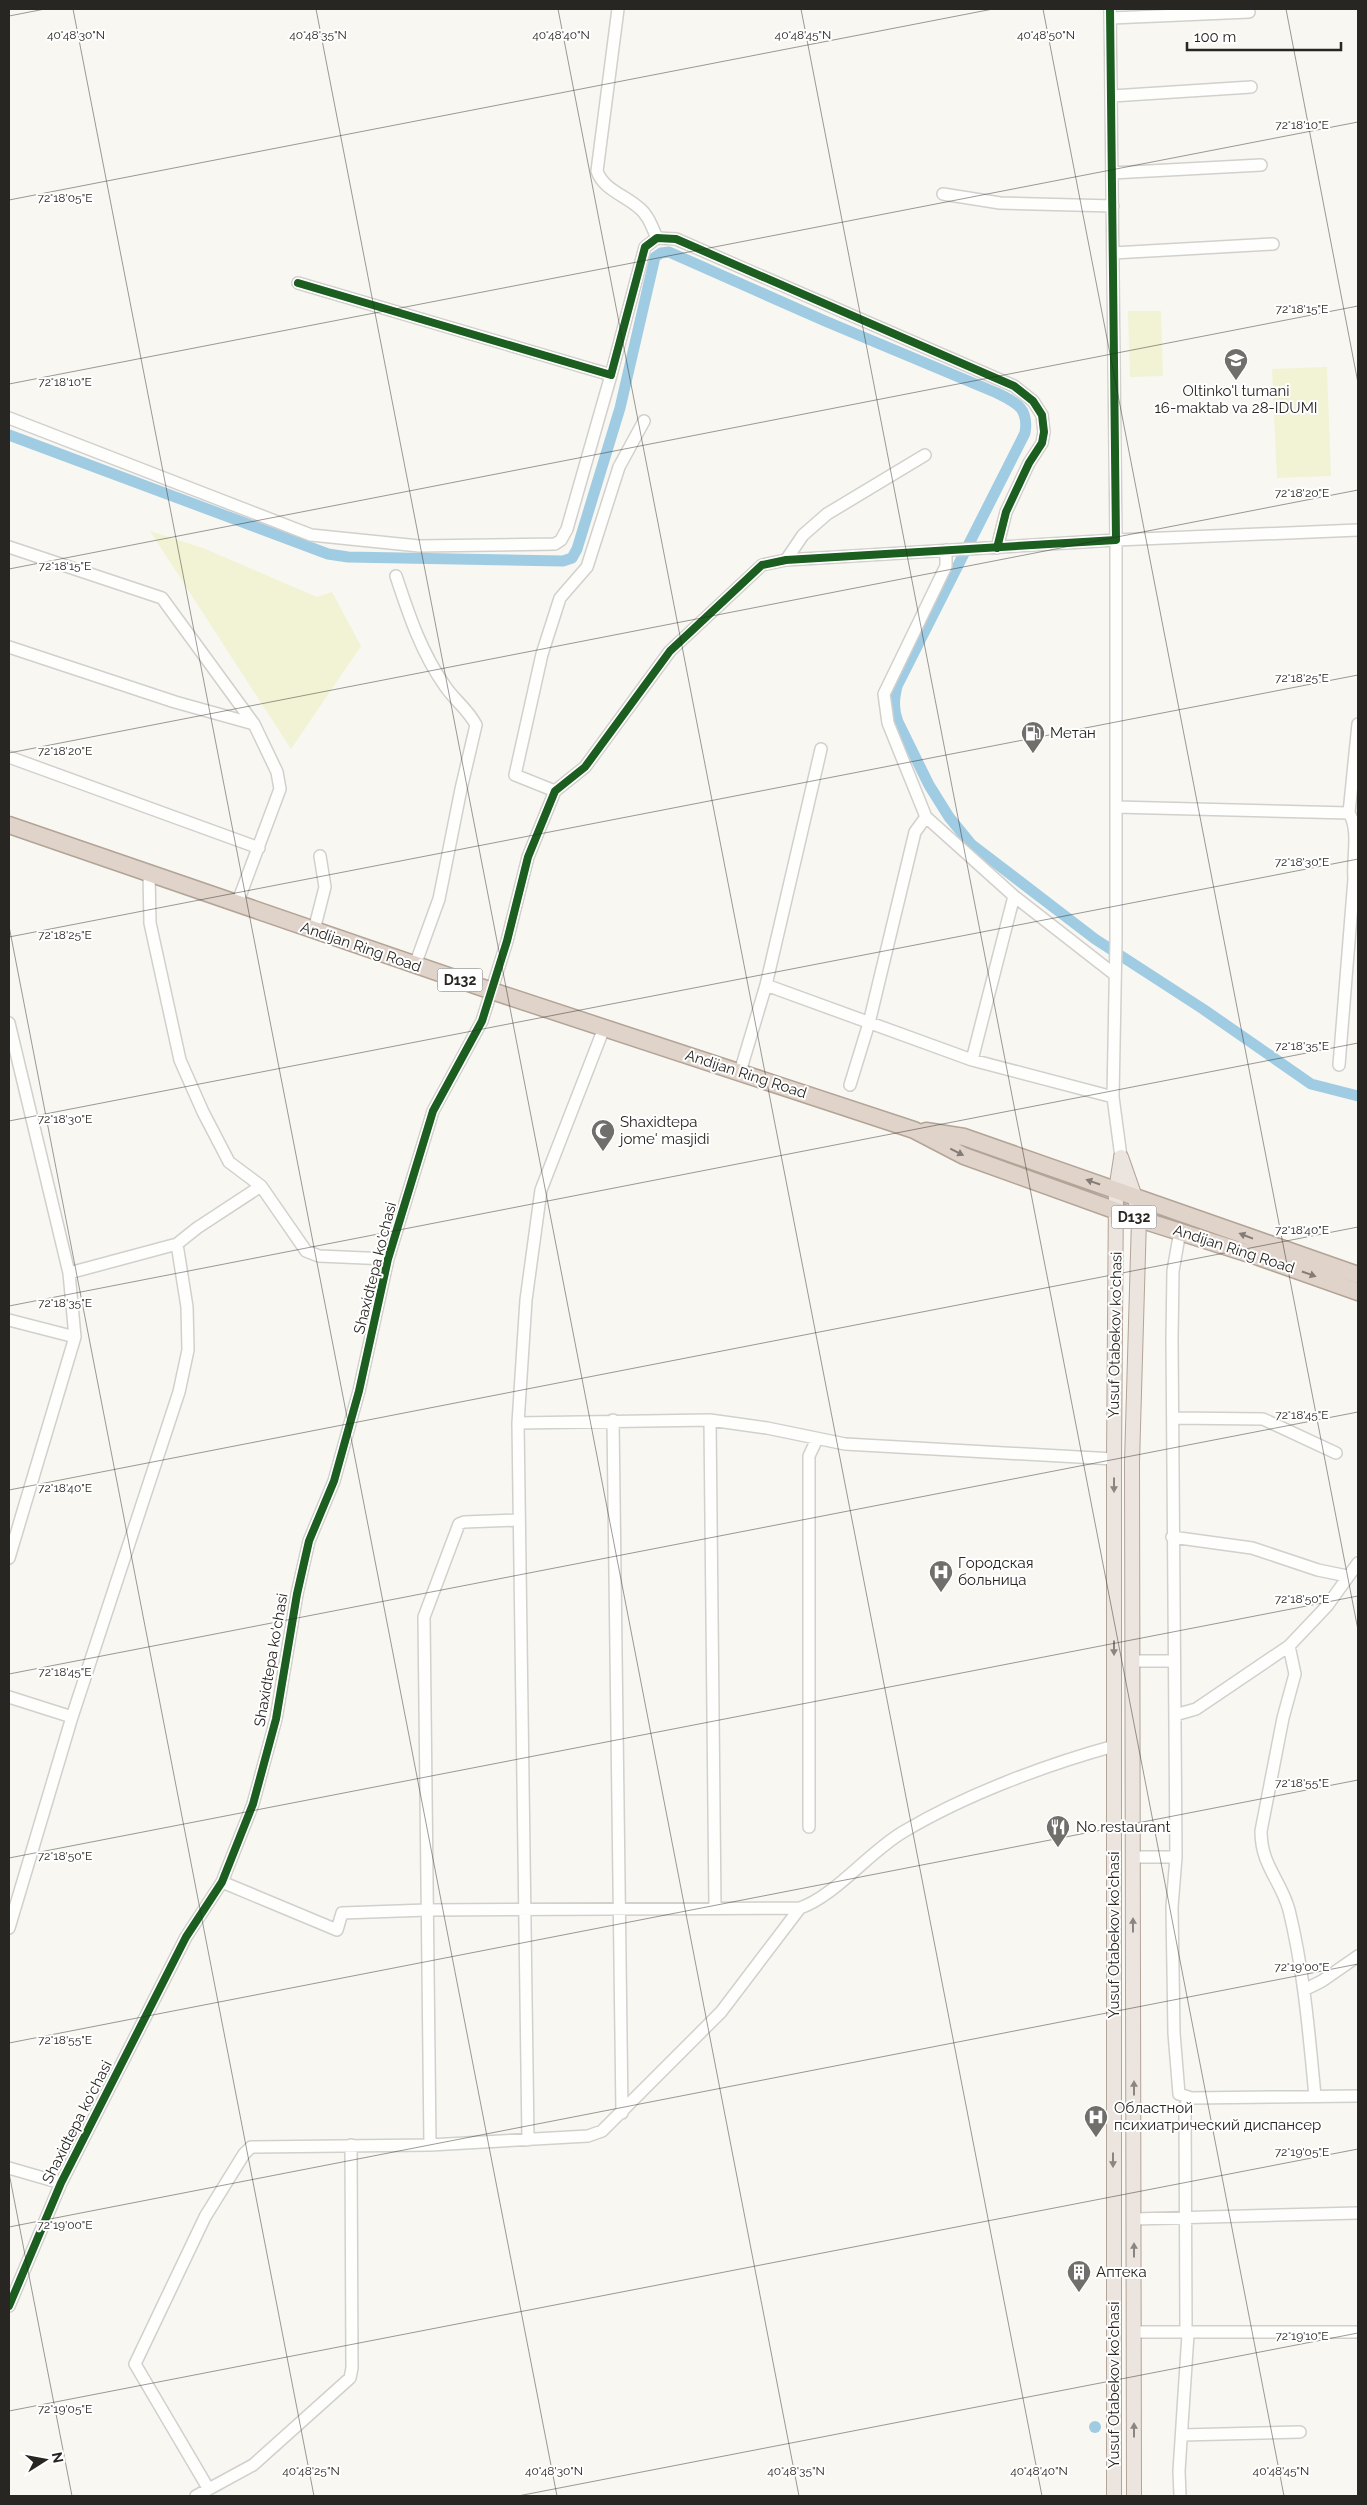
<svg xmlns="http://www.w3.org/2000/svg" width="1367" height="2505" viewBox="0 0 1367 2505" font-family="Raleway,sans-serif">
	<rect width="100%" height="100%" fill="#f8f7f2"/>
	<path fill="#f1f3d4" d="M1128 311H1161L1163 376 1130 377Z
		M1327 367 1331 476 1277 478 1272 369Z
		M150 531 203 548 317 597 332 592 361 646 291 749Z"/>
	<path fill="#a0cce3" d="M1089 2427a6 6 0 1 1 12 0a6 6 0 1 1-12 0Z"/>
	<g fill="none" stroke-linecap="round" stroke-linejoin="round">
		<path stroke="#a0cce3" stroke-width="11" d="M9 435 328 554 348 557 563 561 572 558 577 549 620 408 655 257 661 253 669 252 825 321 997 393C1017 403 1029 408 1025 433L897 686C894 699 893 709 898 722L929 785 949 817 971 844 1095 939 1203 1009 1311 1084 1358 1096"/>
		<g stroke="#d2d0cd" stroke-width="14">
			<path id="minor" d="M618 9 597 171C603 189 624 195 638 207 648 214 652 227 657 238
				M1111 18 1249 12
				M1112 96 1251 87
				M1112 173 1261 165
				M943 194 1000 203 1113 206
				M1113 253 1273 244
				M298 283 611 375 645 247 657 238 676 239 1014 386 1033 401 1042 415 1044 432 1042 443 1029 463 1006 512 997 548
				M9 418 311 535 419 546 555 544 561 540 567 529 611 375
				M9 547 162 598 254 724 277 772 280 789 237 904
				M946 550V566L884 694 888 723 926 817 1014 896 1114 974
				M786 560 803 535 827 514 925 455
				M396 576C409 615 421 652 445 686 454 700 468 709 476 725L461 789 439 899 415 965
				M9 647 175 702 254 724
				M9 757 259 848
				M555 791 515 775 542 654 560 598 587 567 619 467 644 421
				M1116 807 1349 813C1360 830 1352 859 1354 879L1358 880
				M1349 813 1358 724
				M149 874 150 923 180 1060 203 1112 229 1162 261 1186 306 1251 319 1256 388 1259
				M314 930 325 887 320 856
				M766 985 821 749
				M9 1023 69 1273 75 1337 9 1558
				M972 1060 1014 896
				M1339 1065 1354 879
				M740 1072 766 985 972 1060 1113 1097
				M850 1085 869 1023 915 832 926 817
				M1121 1157 1113 1097 1116 940V540L1358 530
				M1180 1231 1173 1271 1172 1339 1176 1857 1172 1907 1174 2033 1179 2094 1191 2098 1358 2096
				M177 1244 197 1228 261 1186
				M9 1320 75 1337
				M1174 1418 1263 1419 1336 1453
				M613 1420 622 2113
				M710 1420 715 1908
				M518 1423 710 1420 767 1428 845 1444 1114 1459
				M1172 1537 1252 1548 1318 1570 1347 1576
				M1289 1646 1295 1674 1283 1718 1261 1831C1261 1866 1281 1880 1289 1910 1304 1971 1309 2034 1315 2096
				M1132 1661H1174
				M9 1697 72 1717
				M1175 1715 1196 1709 1289 1646 1327 1606 1358 1563
				M809 1827V1456L817 1439
				M1132 1857H1176
				M222 1882 337 1930 342 1913 427 1910 800 1908C835 1896 869 1852 903 1832 965 1795 1045 1765 1114 1746
				M9 1928 72 1717 179 1392 188 1350 187 1307 177 1244 69 1273
				M1304 1990 1322 1981 1358 1956
				M528 2140 518 1423 526 1300 541 1190 604 1028
				M430 2145 588 2136 602 2131 721 2012 800 1908
				M9 2168 61 2183
				M1134 2219 1358 2213
				M9 2306 61 2183 186 1937 222 1882 253 1804 276 1719 297 1594 309 1541 334 1481 359 1391 388 1259 433 1111 482 1021 507 941 528 857 555 791 585 767 670 651 762 565 786 560 1116 540 1110 9
				M1134 2332H1358
				M1182 2435 1300 2432
				M208 2488 135 2364 205 2217 244 2154 251 2147 430 2145 424 1617 459 1524 464 1522 519 1520
				M196 2496 253 2465 350 2378 352 2368 351 2145
				M1180 2496 1179 2471 1188 2334 1186 2328 1185 2106 1191 2098"/>
		</g>
		<g stroke="#b3a498" stroke-width="16">
			<path id="major" d="M1121 1157 1135 1197 1139 1219 1132 1462 1134 2496
				M1114 2496V1459L1116 1190 1121 1158"/>
		</g>
		<g stroke="#b3a498" stroke-width="19">
			<path id="highway" d="M9 825 492 991 914 1130 964 1156 1139 1219 1259 1257 1358 1292
				M926 1131 964 1137 1358 1275"/>
		</g>
		<use href="#minor" stroke="#fefefd" stroke-width="11"/>
		<use href="#major" stroke="#ece4de" stroke-width="14"/>
		<use href="#highway" stroke="#e0d3c9" stroke-width="16"/>
		<g stroke="#fff" stroke-width="11">
			<path id="cycleway" d="M298 283 611 375 645 247 657 238 676 239 1014 386 1033 401 1042 415 1044 432 1042 443 1029 463 1006 512 997 548
				M9 2306 61 2183 186 1937 222 1882 253 1804 276 1719 297 1594 309 1541 334 1481 359 1391 388 1259 433 1111 482 1021 507 941 528 857 555 791 585 767 670 651 762 565 786 560 1116 540 1110 9"/>
		</g>
		<use href="#cycleway" stroke="#1b5e20" stroke-width="8"/>
	</g>
	<defs><path id="oneway-solid" d="M-6-.8H1V-3.2L6.5 0L1 3.2V.8H-6Z" transform="scale(1.25)"/></defs>
	<g fill="#847c76">
		<use href="#oneway-solid" transform="translate(957 1152) rotate(27)"/>
		<use href="#oneway-solid" transform="translate(1093 1182) rotate(-161)"/>
		<use href="#oneway-solid" transform="translate(1246 1236) rotate(-159)"/>
		<use href="#oneway-solid" transform="translate(1309 1274) rotate(19)"/>
	</g>
	<g fill="#8a8580">
		<use href="#oneway-solid" transform="translate(1114 1485) rotate(90)"/>
		<use href="#oneway-solid" transform="translate(1114 1648) rotate(90)"/>
		<use href="#oneway-solid" transform="translate(1133 1925) rotate(-90)"/>
		<use href="#oneway-solid" transform="translate(1134 2088) rotate(-90)"/>
		<use href="#oneway-solid" transform="translate(1113 2160) rotate(90)"/>
		<use href="#oneway-solid" transform="translate(1134 2250) rotate(-90)"/>
		<use href="#oneway-solid" transform="translate(1134 2430) rotate(-90)"/>
	</g>
	<path fill="none" stroke="#272622" stroke-width="1" stroke-opacity="0.45" d="M73 9 557 2496M316 9 799 2496M558 9 1042 2496M801 9 1284 2496M1043 9 1358 1630M1286 9 1358 383M9 16 45 9M9 200 993 9M9 384 1358 122M9 569 1358 306M9 753 1358 490M9 926 314 2496M9 937 1358 675M9 1121 1358 859M9 1306 1358 1043M9 1490 1358 1227M9 1674 1358 1412M9 1858 1358 1596M9 2043 1358 1780M9 2173 72 2496M9 2227 1358 1964M9 2411 1358 2149M518 2496 1358 2333"/>
	<defs>
		<g id="school-pin" transform="scale(1.25)"><path d="M0 17L-7.5 6A9.5 9.5 0 1 1 7.5 6Z" fill="#706f6b" stroke="#fff"/><path d="M0-5L7-2L0 1L-7-2ZM-4 1L0 2.5L4 1V4Q0 6-4 4Z" fill="#fff"/></g>
		<g id="fuel-pin" transform="scale(1.25)"><path d="M0 17L-7.5 6A9.5 9.5 0 1 1 7.5 6Z" fill="#706f6b" stroke="#fff"/><path d="M-5.5-6h7V0h2V4h1.3V-2.5L3-4.5l.8-.8L6-3V5H2.5V1h-1V6h-7ZM-4.2-4.7v3.2H.2V-4.7Z" fill="#fff"/></g>
		<g id="mosque-pin" transform="scale(1.25)"><path d="M0 17L-7.5 6A9.5 9.5 0 1 1 7.5 6Z" fill="#706f6b" stroke="#fff"/><path d="M3.5-4.9A6 6 0 1 0 3.5 4.9A5 5 0 1 1 3.5-4.9Z" fill="#fff"/></g>
		<g id="hospital-pin" transform="scale(1.25)"><path d="M0 17L-7.5 6A9.5 9.5 0 1 1 7.5 6Z" fill="#706f6b" stroke="#fff"/><path d="M-5-5h3v3.5h4V-5h3V5h-3V1.5h-4V5h-3Z" fill="#fff"/></g>
		<g id="restaurant-pin" transform="scale(1.25)"><path d="M0 17L-7.5 6A9.5 9.5 0 1 1 7.5 6Z" fill="#706f6b" stroke="#fff"/><path d="M-5-6h1v4h1v-4h1v4h1v-4h1v5L-1.5 .5V6h-2V.5L-5-1ZM5-6V6H3V1.5H1.5Q1.5-4 5-6Z" fill="#fff"/></g>
		<g id="building-pin" transform="scale(1.25)"><path d="M0 17L-7.5 6A9.5 9.5 0 1 1 7.5 6Z" fill="#706f6b" stroke="#fff"/><path d="M-4-6H4V6H1V3H-1V6H-4ZM-2.5-4.3h1.7v1.8h-1.7ZM.8-4.3h1.7v1.8H.8ZM-2.5-1h1.7V.8h-1.7ZM.8-1h1.7V.8H.8Z" fill="#fff"/></g>
	</defs>
	<g fill-rule="evenodd">
		<use href="#school-pin" x="1236" y="360"/>
		<use href="#fuel-pin" x="1033" y="733"/>
		<use href="#mosque-pin" x="603" y="1131"/>
		<use href="#hospital-pin" x="941" y="1572"/>
		<use href="#restaurant-pin" x="1058" y="1827"/>
		<use href="#hospital-pin" x="1096" y="2117"/>
		<use href="#building-pin" x="1079" y="2272"/>
	</g>
	<g text-anchor="middle" dominant-baseline="central" stroke-width="4" stroke-linejoin="round" paint-order="stroke">
		<g fill="#fff" stroke="#686764" stroke-width="1">
			<rect x="437.5" y="968.5" width="45" height="23" rx="4"/>
			<rect x="1111.5" y="1205.5" width="45" height="23" rx="4"/>
		</g>
		<g font-size="14" font-weight="bold" fill="#272622">
			<text x="460" y="980">D132</text>
			<text x="1134" y="1217">D132</text>
		</g>
		<g font-size="15" fill="#272622" stroke="#fff" text-anchor="start">
			<text x="1236" y="391" text-anchor="middle">Oltinko'l tumani<tspan x="1236" dy="17">16-maktab va 28-IDUMI</tspan></text>
			<text x="1050" y="733">Метан</text>
			<text x="620" y="1122">Shaxidtepa<tspan x="620" dy="17">jome' masjidi</tspan></text>
			<text x="958" y="1563">Городская<tspan x="958" dy="17">больница</tspan></text>
			<text x="1076" y="1827">No restaurant</text>
			<text x="1114" y="2108">Областной<tspan x="1114" dy="17">психиатрический диспансер</tspan></text>
			<text x="1096" y="2272">Аптека</text>
		</g>
		<g font-size="15" fill="#272622" stroke="#fff">
			<text transform="translate(361 947) rotate(19)">Andijan Ring Road</text>
			<text transform="translate(746 1074) rotate(18)">Andijan Ring Road</text>
			<text transform="translate(1234 1249) rotate(18)">Andijan Ring Road</text>
			<text transform="translate(375 1268) rotate(-76)">Shaxidtepa ko'chasi</text>
			<text transform="translate(1115 1335) rotate(-89)">Yusuf Otabekov ko'chasi</text>
			<text transform="translate(271 1660) rotate(-80)">Shaxidtepa ko'chasi</text>
			<text transform="translate(1114 1935) rotate(-90)">Yusuf Otabekov ko'chasi</text>
			<text transform="translate(77 2122) rotate(-63)">Shaxidtepa ko'chasi</text>
			<text transform="translate(1114 2385) rotate(-90)">Yusuf Otabekov ko'chasi</text>
		</g>
	</g>
	<g font-size="12" text-anchor="middle" fill="#272622" stroke="#fff" stroke-width="4" stroke-linejoin="round" paint-order="stroke">
		<text x="76" y="39">40°48'30"N</text>
		<text x="318" y="39">40°48'35"N</text>
		<text x="561" y="39">40°48'40"N</text>
		<text x="803" y="39">40°48'45"N</text>
		<text x="1046" y="39">40°48'50"N</text>
		<text x="1302" y="129">72°18'10"E</text>
		<text x="65" y="202">72°18'05"E</text>
		<text x="1302" y="313">72°18'15"E</text>
		<text x="65" y="386">72°18'10"E</text>
		<text x="1302" y="497">72°18'20"E</text>
		<text x="65" y="570">72°18'15"E</text>
		<text x="1302" y="682">72°18'25"E</text>
		<text x="65" y="755">72°18'20"E</text>
		<text x="1302" y="866">72°18'30"E</text>
		<text x="65" y="939">72°18'25"E</text>
		<text x="1302" y="1050">72°18'35"E</text>
		<text x="65" y="1123">72°18'30"E</text>
		<text x="1302" y="1234">72°18'40"E</text>
		<text x="65" y="1307">72°18'35"E</text>
		<text x="1302" y="1419">72°18'45"E</text>
		<text x="65" y="1492">72°18'40"E</text>
		<text x="1302" y="1603">72°18'50"E</text>
		<text x="65" y="1676">72°18'45"E</text>
		<text x="1302" y="1787">72°18'55"E</text>
		<text x="65" y="1860">72°18'50"E</text>
		<text x="1302" y="1971">72°19'00"E</text>
		<text x="65" y="2044">72°18'55"E</text>
		<text x="1302" y="2156">72°19'05"E</text>
		<text x="65" y="2229">72°19'00"E</text>
		<text x="1302" y="2340">72°19'10"E</text>
		<text x="65" y="2413">72°19'05"E</text>
		<text x="311" y="2475">40°48'25"N</text>
		<text x="554" y="2475">40°48'30"N</text>
		<text x="796" y="2475">40°48'35"N</text>
		<text x="1039" y="2475">40°48'40"N</text>
		<text x="1281" y="2475">40°48'45"N</text>
	</g>
	<rect width="1367" height="2505" fill="none" stroke="#272622" stroke-width="20"/>
	<g transform="translate(45 2460) rotate(79)" stroke="#ffffff" stroke-width="4" paint-order="stroke">
	<path d="M0-4L9 19L0 12L-9 19Z" fill="#272622"/>
	<text y="-8" font-size="14" font-weight="bold" text-anchor="middle" fill="#272622">N</text>
	</g>
	<path d="M1187 42v8h154v-8" fill="none" stroke="#272622" stroke-width="2.5"/>
	<text x="1194" y="42" font-size="15" fill="#272622" stroke="#ffffff" stroke-width="4" paint-order="stroke">100 m</text>
</svg>
